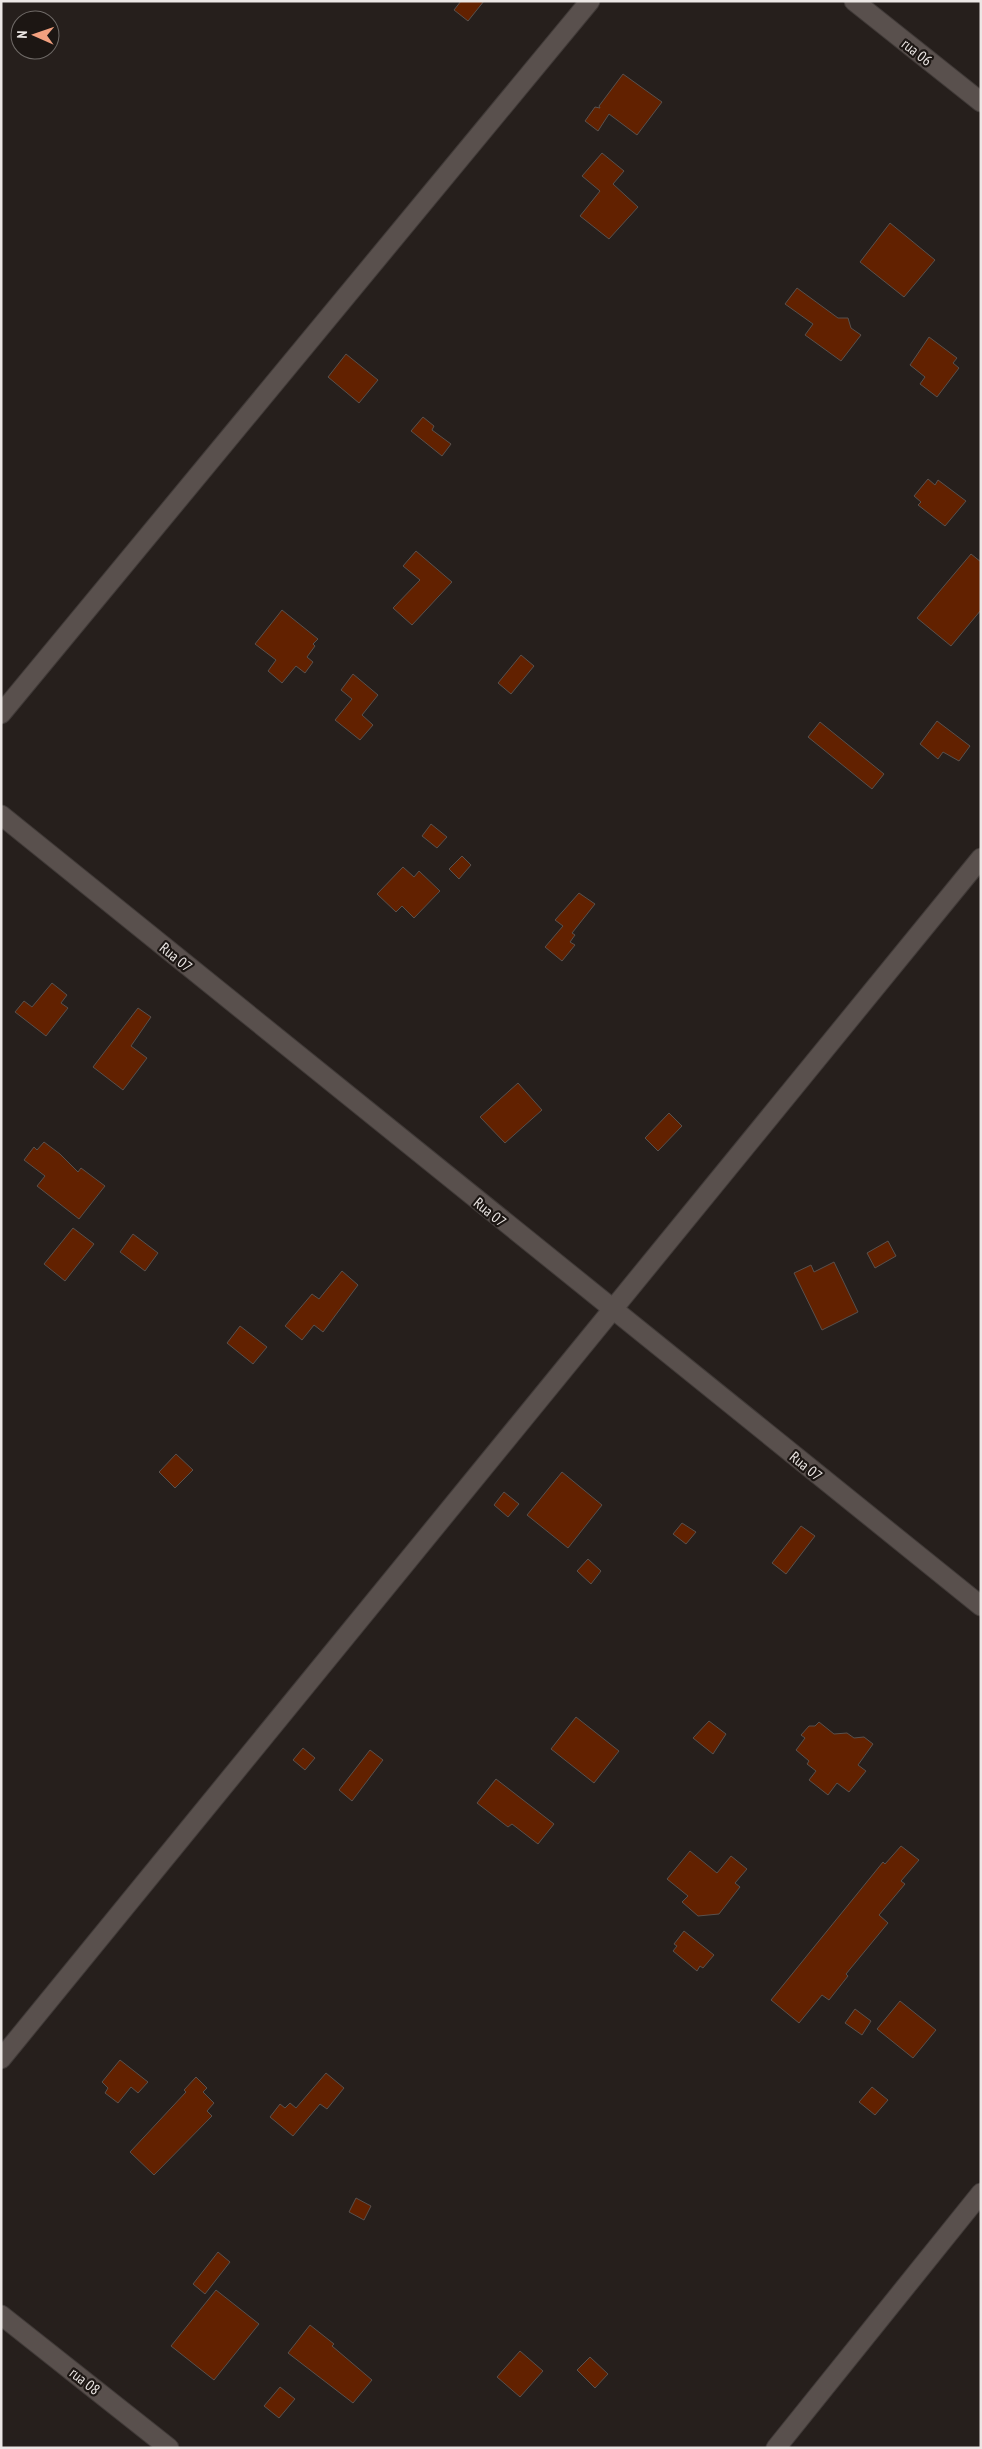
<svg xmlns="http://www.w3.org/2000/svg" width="982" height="2449" viewBox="0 0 982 2449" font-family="'PT Sans Narrow',sans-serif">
	<rect width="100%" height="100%" fill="#261f1c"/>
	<path fill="#622100" stroke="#59514d" d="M461 1H484L468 21 454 10Z
		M623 74 662 102 637 135 609 114 598 131 585 121 595 107 600 108 599 106Z
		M602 153 624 171 613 184 638 207 609 239 580 216 600 191 582 176Z
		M890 223 935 260 904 297 860 262Z
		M797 288 838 318H848L851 328 861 335 841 361 805 335 813 324 785 304Z
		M929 337 957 358 953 363 959 368 937 397 920 384 925 377 910 365Z
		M346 354 378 380 359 403 328 377Z
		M423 417 434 426 432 430 451 444 442 456 411 431Z
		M928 479 935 485 938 480 966 501 945 526 918 505 921 502 914 496Z
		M416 551 452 582 412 625 393 608 420 580 403 566Z
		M971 554 981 562V610L951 646 917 618Z
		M282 610 318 639 313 644 315 646 307 657 313 662 305 673 296 666 282 683 268 671 276 660 255 644Z
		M521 655 534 666 511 694 498 683Z
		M353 674 378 695 362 715 373 725 360 740 335 720 352 699 341 690Z
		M937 721 970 746 959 761 943 752 938 759 920 744Z
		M820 722 884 774 872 789 808 737Z
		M431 824 447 837 437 848 422 836Z
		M462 856 471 865 459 879 449 869Z
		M403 867 414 877 419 871 440 891 414 918 402 906 396 912 377 894Z
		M579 893 595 904 572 933 575 935 570 942 575 945 562 961 545 947 563 926 555 920Z
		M52 983 67 995 61 1003 68 1008 46 1036 15 1012 24 1001 32 1007Z
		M138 1008 151 1017 131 1046 147 1058 123 1090 93 1067Z
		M518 1083 542 1110 505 1143 480 1117Z
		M669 1113 682 1126 658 1151 645 1138Z
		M44 1142 60 1154 78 1172 81 1168 105 1186 79 1219 37 1186 45 1176 24 1160 34 1147 37 1150Z
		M73 1228 94 1244 65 1281 44 1264Z
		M133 1234 158 1253 145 1271 120 1252Z
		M888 1241 896 1256 875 1268 867 1253Z
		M834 1262 858 1312 822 1330 794 1273 811 1265 814 1272Z
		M342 1271 358 1285 323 1332 314 1325 302 1340 285 1326 312 1294 319 1299Z
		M240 1326 267 1347 253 1364 227 1343Z
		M176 1454 193 1470 175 1488 159 1472Z
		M562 1472 602 1505 568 1548 527 1515Z
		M504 1492 519 1504 508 1517 494 1505Z
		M682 1523 696 1532 686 1544 673 1534Z
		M801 1526 815 1536 786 1574 772 1563Z
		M588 1559 601 1571 591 1584 577 1571Z
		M576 1717 619 1751 594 1783 551 1749Z
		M709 1721 726 1734 713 1754 693 1738Z
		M819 1722 834 1734 847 1733 854 1738 864 1737 873 1744 858 1765 866 1771 849 1792 837 1783 828 1795 809 1780 816 1771 807 1764 809 1761 796 1750 805 1738 801 1735 809 1726H815Z
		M303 1748 315 1758 305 1770 293 1760Z
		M370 1750 383 1760 352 1801 339 1790Z
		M496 1779 554 1824 538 1844 512 1824 508 1827 477 1803Z
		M901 1846 919 1860 901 1881 905 1884 879 1915 888 1923 846 1974 848 1976 829 2000 822 1995 799 2023 771 2000 883 1862 885 1864Z
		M690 1851 717 1873 731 1856 747 1869 735 1883 740 1887 719 1914 698 1916 682 1902 688 1896 667 1879Z
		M684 1931 714 1955 703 1968 700 1966 697 1971 673 1951 677 1946 674 1944Z
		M900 2001 936 2030 913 2058 877 2029Z
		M855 2009 871 2021 862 2035 845 2023Z
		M120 2060 148 2082 138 2093 131 2087 118 2103 105 2093 108 2088 102 2082Z
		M326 2073 344 2088 327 2109 320 2104 293 2136 270 2117 280 2104 285 2108 290 2103 296 2108Z
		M196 2077 207 2088 203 2092 214 2103 207 2111 212 2116 154 2175 130 2152 186 2092 184 2090Z
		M872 2087 888 2100 875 2115 859 2102Z
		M356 2198 371 2206 364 2220 349 2212Z
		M218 2252 230 2262 205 2294 193 2284Z
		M216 2290 259 2324 214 2380 171 2346Z
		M310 2325 334 2344 332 2346 372 2380 353 2403 288 2353Z
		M520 2351 543 2371 520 2397 497 2377Z
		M590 2357 608 2374 595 2388 577 2370Z
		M280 2387 295 2399 279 2418 264 2406Z"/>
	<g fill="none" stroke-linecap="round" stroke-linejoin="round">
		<g stroke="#403a38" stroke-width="21">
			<path id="street" d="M854 1 981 102
				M1 714 590 1
				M1 815 981 1606
				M1 2059 981 858
				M1 2315 169 2448
				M776 2448 981 2193"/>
		</g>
		<use href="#street" stroke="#59504d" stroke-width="19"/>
	</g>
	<g text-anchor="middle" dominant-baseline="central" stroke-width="4.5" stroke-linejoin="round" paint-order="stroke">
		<g font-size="15" fill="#ece7e5" stroke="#1c1613">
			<text transform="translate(917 52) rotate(38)">rua 06</text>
			<text transform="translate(176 957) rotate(39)">Rua 07</text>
			<text transform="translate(490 1212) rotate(39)">Rua 07</text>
			<text transform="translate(806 1466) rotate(39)">Rua 07</text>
			<text transform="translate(85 2381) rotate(38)">rua 08</text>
		</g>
	</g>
	<rect width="982" height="2449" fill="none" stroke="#ece7e5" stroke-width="5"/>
	<g transform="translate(35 35) rotate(272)"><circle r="24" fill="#1c1613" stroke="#6f6a67"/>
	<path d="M0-4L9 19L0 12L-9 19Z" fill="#f2a07f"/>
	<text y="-8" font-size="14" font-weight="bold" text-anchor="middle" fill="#ece7e5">N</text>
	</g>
</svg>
